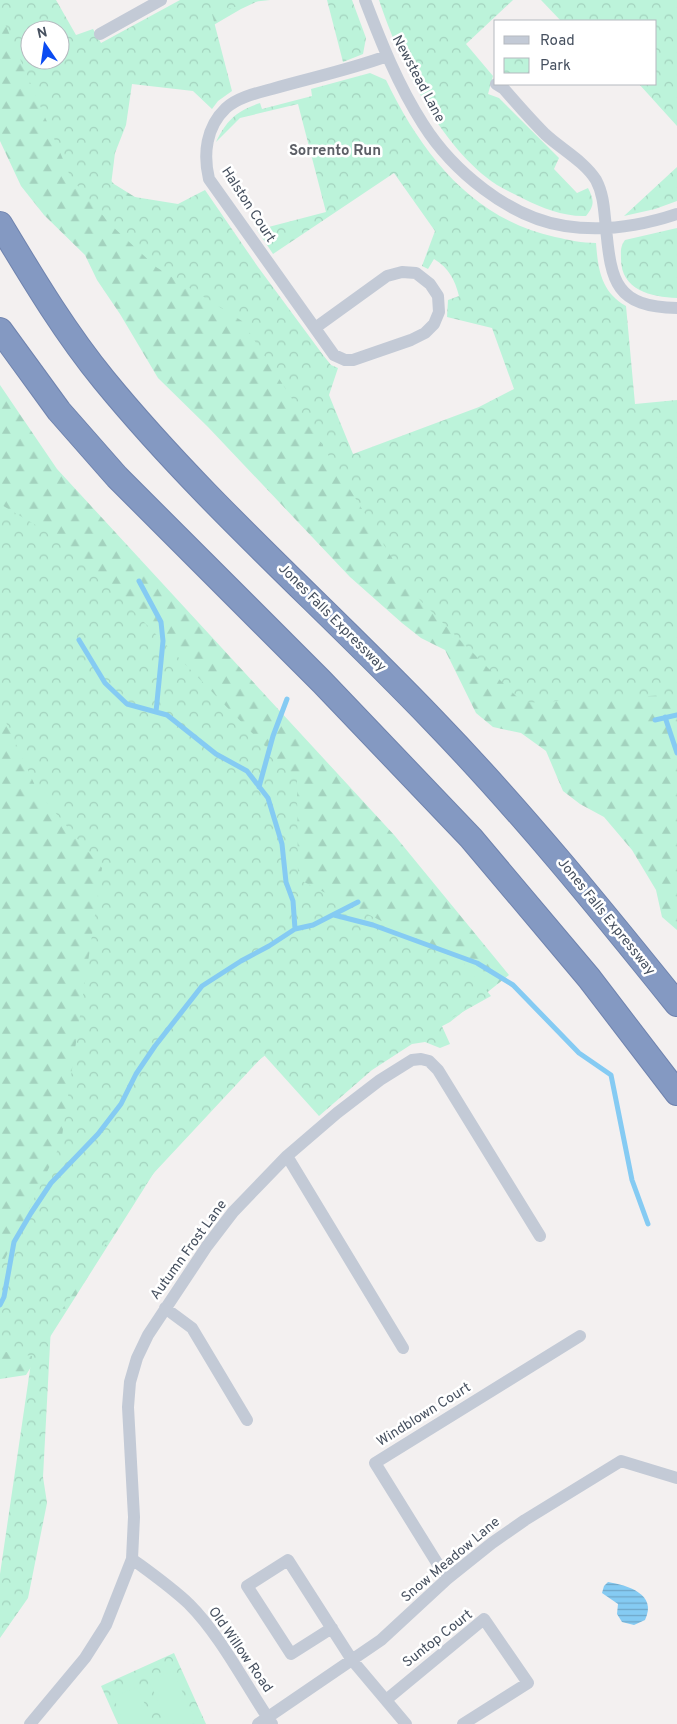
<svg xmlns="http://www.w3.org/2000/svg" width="677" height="1724" viewBox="0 0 677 1724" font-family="Overpass,sans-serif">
	<defs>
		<pattern id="forest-firs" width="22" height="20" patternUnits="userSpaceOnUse" patternTransform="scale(1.25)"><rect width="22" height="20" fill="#bcf3da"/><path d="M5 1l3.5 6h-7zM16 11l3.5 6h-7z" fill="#a3d2be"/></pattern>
		<pattern id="park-crowns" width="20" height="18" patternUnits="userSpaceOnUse" patternTransform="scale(1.25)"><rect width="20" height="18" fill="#bcf3da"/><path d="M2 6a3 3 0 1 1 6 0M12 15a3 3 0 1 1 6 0" fill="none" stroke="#a3d2be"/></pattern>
		<pattern id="water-rules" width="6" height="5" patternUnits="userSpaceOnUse" patternTransform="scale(1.25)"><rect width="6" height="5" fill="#85cbf3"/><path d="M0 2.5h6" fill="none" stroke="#6fa7c8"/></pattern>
	</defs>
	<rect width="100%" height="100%" fill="#f3f0f0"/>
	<path fill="url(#forest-firs)" d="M0 0 30 30V60H60L103 47 187 0H260L241 9 205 30 129 84 100 169 114 184 151 207 350 455 677 631V930L662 917 656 890 632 850 604 817 580 804 563 791 546 751 521 733 493 727 476 713 445 650 421 638 402 623 350 577 208 427 158 378 120 314 97 280 85 255 44 215 21 186 0 141Z
		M0 385 57 469 395 836 509 975 450 1022 319 1091 272 1050 193 1111 26 1375 0 1379Z"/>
	<path fill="url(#park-crowns)" fill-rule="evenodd" d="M0 0H56L76 35 93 29 101 43 180 0H270L251 2 212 14 232 91 218 101 212 109 193 91 132 84 126 125 115 153 110 193 178 204 205 190 258 267 323 355 331 365 338 368 329 395 353 454 479 407 514 389 492 328 447 317 448 300 459 296C455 280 449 268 434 259L428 269 422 266 435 231 394 173 273 254 257 230 326 212 298 104 240 118 216 142C227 120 236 111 260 103L262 109 312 96 311 89 370 73 386 80C421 153 472 219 555 237 569 240 582 243 596 243 598 269 601 292 626 306L635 404 677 400V711L667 695 523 703 414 594 343 478 242 321 156 267 111 225 71 178 0 12ZM30 30H60V60H30Z
		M327 0H352L366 38 363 54 343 62Z
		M379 0H513L466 44 493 76 488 94 499 98 559 158 554 169 577 193 588 188C594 200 595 205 586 216 565 217 542 208 524 199 515 194 505 190 497 185 440 147 400 63 379 0Z
		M541 0H677V126L639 84H656V21H561Z
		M677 167V201L655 209 624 216Z
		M677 228V298C651 297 621 290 621 259 621 251 620 247 625 240Z
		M0 504 68 544 297 779 298 879 463 962 491 996 441 1024 450 1044 440 1048 425 1042 412 1044 372 1070 319 1116 264 1055 152 1175 51 1326 43 1477 47 1503 28 1598 0 1638V1574L32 1356 0 1351V1269L61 1143 102 868 38 792 0 709Z
		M174 1653 206 1724H118L101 1686Z"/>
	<path fill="#bcf3da" d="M173 1671 196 1722 192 1724H168L149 1681Z
		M137 1687 154 1724H125L113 1697Z"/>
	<path fill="url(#water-rules)" d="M608 1582C627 1585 658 1594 645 1620L634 1625 622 1622 617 1614 618 1604 602 1593 604 1586Z"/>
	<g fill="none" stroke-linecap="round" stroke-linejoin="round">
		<path stroke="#85cbf3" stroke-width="5" d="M139 581 161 622 163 641 156 712
			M79 640 105 683 127 704 167 715 216 754 247 771 268 798 282 844 286 882 293 901 295 929
			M665 717 677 753
			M655 720 677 715
			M259 787 273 736 287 699
			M334 915 373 925 477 963 513 985 579 1053 611 1075 632 1180 648 1224
			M0 1305 4 1297 14 1242 31 1213 51 1183 98 1134 121 1104 136 1074 155 1046 202 986 241 961 269 946 295 929 313 925 358 902"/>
		<g stroke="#6f83ae" stroke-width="26">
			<path id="highway" d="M0 224C32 277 64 331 104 380 204 502 324 606 433 720 520 810 599 907 677 1004
				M0 330 59 411 117 477 322 682 471 838 589 978 677 1093"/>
		</g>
		<path stroke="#c3cad6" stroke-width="12" d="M365 0C381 42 398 85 423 124 452 170 509 218 565 226 603 232 641 226 677 214
			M100 34 161 0
			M496 84 504 89C517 104 531 120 545 134 561 149 584 161 596 180 604 195 604 211 606 228 611 282 616 307 677 308
			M315 328 387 276 402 272 416 273 430 284 438 296 439 312 434 324 425 333 411 340 353 360H345L334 355 209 179C203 154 206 127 226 108 238 97 257 93 272 89 310 78 349 70 387 56
			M287 1156 403 1348
			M165 1308 192 1328 247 1420
			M132 1559C151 1573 171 1587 189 1604 221 1636 246 1686 272 1724
			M447 1579 375 1463 580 1336
			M332 1628 291 1654 247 1586 288 1560 352 1660 406 1724
			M386 1700 484 1619 528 1683 463 1724
			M30 1724 85 1658 106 1625 132 1559 134 1517 128 1407 130 1382 137 1358 148 1335 207 1246 233 1212 287 1156 337 1113 380 1080 412 1060 421 1059 429 1061 438 1070 540 1236
			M258 1724 381 1640 447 1579 492 1543 525 1520 621 1461 677 1478"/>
		<use href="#highway" stroke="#8499c2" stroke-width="24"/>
	</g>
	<g text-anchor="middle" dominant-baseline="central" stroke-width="5" stroke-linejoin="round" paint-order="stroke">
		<g font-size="14" fill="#46505f" stroke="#fff">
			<text transform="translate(418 79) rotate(62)">Newstead Lane</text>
			<text transform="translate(248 205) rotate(57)">Halston Court</text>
			<text transform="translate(332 618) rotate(45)">Jones Falls Expressway</text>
			<text transform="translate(606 917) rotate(51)">Jones Falls Expressway</text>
			<text transform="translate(189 1250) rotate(-54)">Autumn Frost Lane</text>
			<text transform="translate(424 1415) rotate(-32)">Windblown Court</text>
			<text transform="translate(451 1560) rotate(-40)">Snow Meadow Lane</text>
			<text transform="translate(438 1639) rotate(-38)">Suntop Court</text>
			<text transform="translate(240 1650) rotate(55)">Old Willow Road</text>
		</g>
		<g font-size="15" font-weight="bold" fill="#5c5f66" stroke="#fff">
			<text x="335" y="151">Sorrento Run</text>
		</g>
	</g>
	<rect x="494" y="20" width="162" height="65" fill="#ffffff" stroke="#b5b9bf"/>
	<rect x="504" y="36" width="25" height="8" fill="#c3cad6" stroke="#b5b9bf"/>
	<text x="540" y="45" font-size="15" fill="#46505f">Road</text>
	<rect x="504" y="58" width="25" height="15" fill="url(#park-crowns)" stroke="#b5b9bf"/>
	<text x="540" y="70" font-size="15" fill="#46505f">Park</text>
	<g transform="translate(45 45) rotate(347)"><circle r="24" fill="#ffffff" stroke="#b5b9bf"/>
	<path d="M0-4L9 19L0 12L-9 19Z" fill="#0b4bf2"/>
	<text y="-8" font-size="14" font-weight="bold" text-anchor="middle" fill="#46505f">N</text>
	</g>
</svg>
